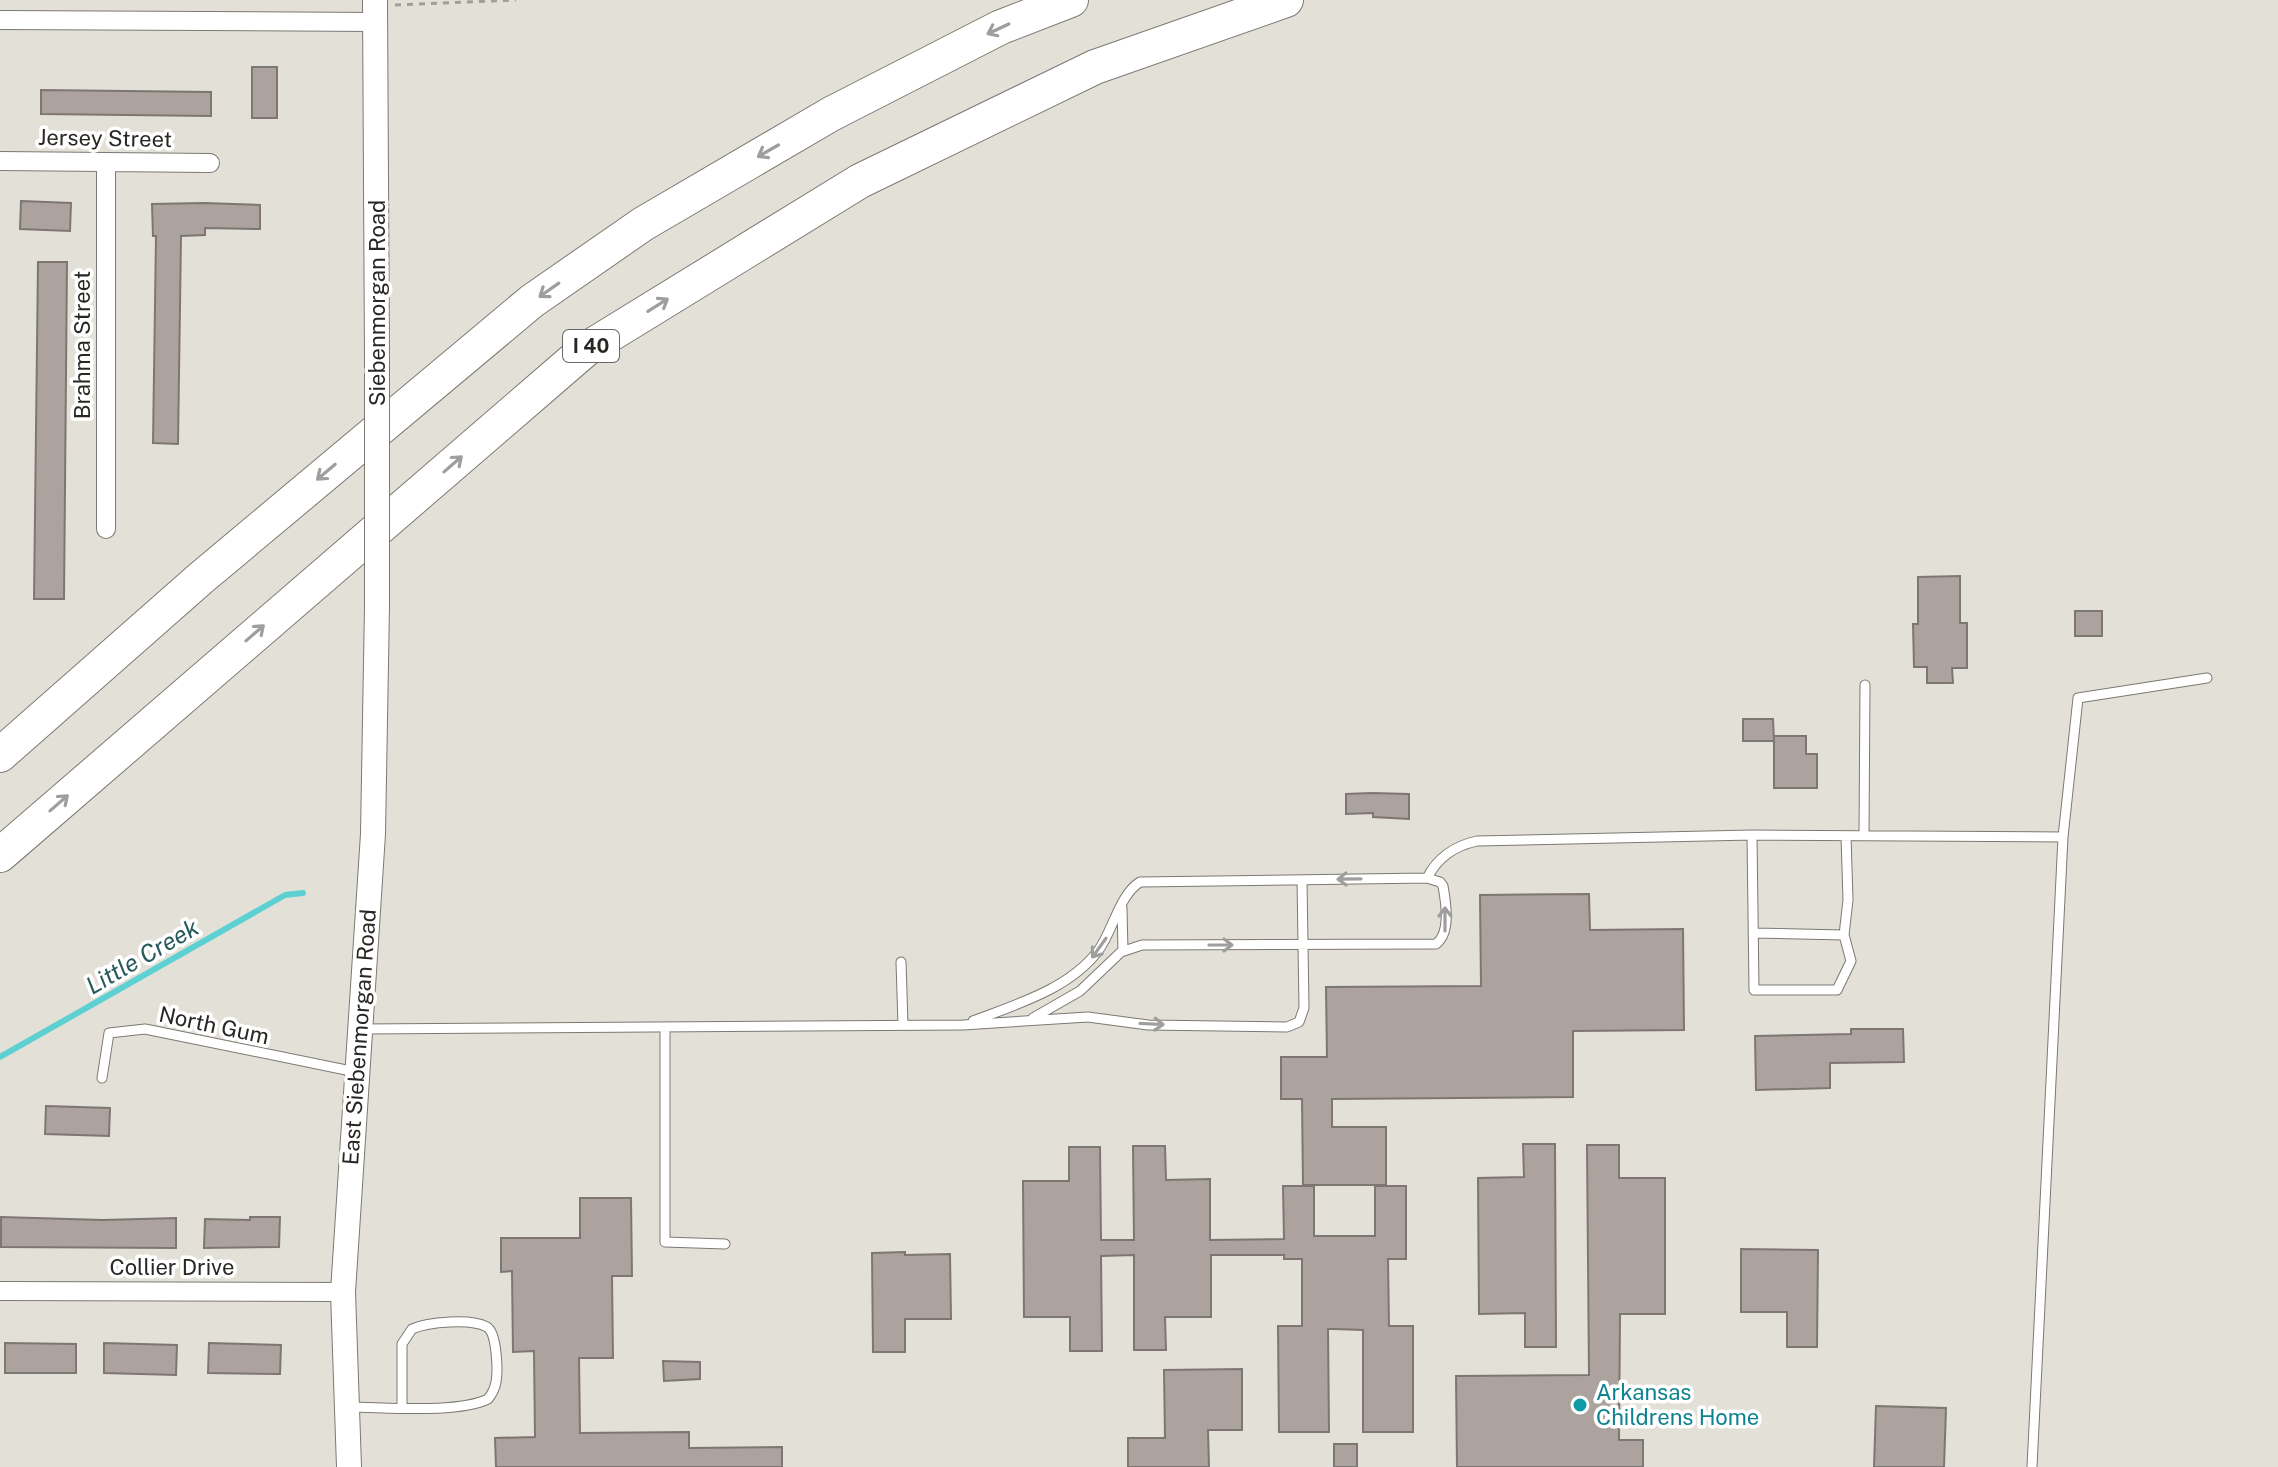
<svg xmlns="http://www.w3.org/2000/svg" width="2278" height="1467" viewBox="0 0 2278 1467" font-family="'Public Sans',sans-serif">
	<rect width="100%" height="100%" fill="#e3e0d8"/>
	<g fill="none" stroke-linecap="round" stroke-linejoin="round">
		<path stroke="#5dd1d2" stroke-width="6" d="M0 1057 285 895 303 893"/>
	</g>
	<path fill="#aca39f" stroke="#7e7672" stroke-width="2" d="M252 67H277V118H252Z
		M41 90 211 92V116L41 114Z
		M21 201 71 203 70 231 20 229Z
		M204 203 260 205V229L205 228V235L181 236 178 444 153 443 156 236H153L152 204Z
		M38 262H67L64 599H34Z
		M1960 576V623H1967V668H1952L1953 683H1927V667H1914L1913 624H1918V577Z
		M2075 611H2102V636H2075Z
		M1743 719H1773L1774 741H1743Z
		M1774 736H1806V754H1817V788H1774Z
		M1372 793 1409 794V819L1373 817V813L1346 814V794Z
		M1589 894 1590 930 1683 929 1684 1030 1573 1031V1097L1332 1099V1127H1386V1185H1303L1302 1099H1281V1057H1327L1326 987 1481 986 1480 895Z
		M1851 1029H1903L1904 1062 1830 1063V1088L1756 1090 1755 1036 1851 1034Z
		M46 1106 110 1108 109 1136 45 1134Z
		M1523 1144H1555L1556 1347H1525V1313L1479 1314 1478 1178 1524 1177Z
		M1587 1145H1619V1178H1665V1314H1620L1619 1440H1643V1467H1457L1456 1376 1589 1375Z
		M1133 1146H1165L1166 1180 1210 1179V1240L1284 1239 1283 1186H1314V1236H1375V1186H1406V1259H1388L1389 1326H1413V1432H1363V1330L1334 1329H1328L1329 1432H1279L1278 1326H1302V1259H1284V1255H1211V1317H1165L1166 1350H1134V1255L1101 1256 1102 1351H1070V1317H1024L1023 1181H1069V1147H1100L1101 1240H1134Z
		M580 1198H631L632 1276H612L613 1358H579L580 1433 689 1432V1448L782 1447V1467H496L495 1438 535 1437 534 1351 513 1352 512 1271 501 1272V1238H580Z
		M1 1217 103 1220 176 1218V1248L1 1247Z
		M250 1217H280L279 1247 204 1248 205 1219 250 1220Z
		M1741 1249 1818 1250 1817 1347H1787V1312H1741Z
		M905 1252V1255L950 1254 951 1319H905V1352H873L872 1253Z
		M5 1343 76 1344V1373H5Z
		M104 1343 177 1345 176 1375 104 1373Z
		M209 1343 281 1345 280 1374 208 1373Z
		M663 1361 700 1362V1379L664 1381Z
		M1242 1369V1430H1208L1209 1467H1128V1438H1165L1164 1370Z
		M1876 1406 1946 1408 1944 1467H1874Z
		M1334 1444H1357V1467H1334Z"/>
	<g fill="none" stroke-linecap="round" stroke-linejoin="round">
		<g stroke="#7c7972" stroke-width="11">
			<path id="service" d="M1752 835 1754 990H1837L1851 961 1844 935 1753 933
				M1864 835 1865 685
				M1427 878C1438 857 1454 846 1477 841L1752 835 2063 837
				M1122 908 1123 951
				M1844 935 1848 900 1846 836
				M901 962 903 1025
				M973 1021C1017 1004 1069 989 1098 951 1113 931 1119 895 1140 882L1427 878 1440 882 1443 886C1446 903 1451 933 1436 944L1142 945 1121 952 1080 991 1033 1018
				M665 1027V1242L725 1244
				M362 1029 963 1025 1088 1017 1148 1025 1287 1027 1299 1022 1304 1008 1302 880
				M102 1078 109 1033 145 1029 356 1072
				M348 1407C385 1407 457 1414 488 1399 492 1394 495 1388 496 1382 498 1371 497 1333 487 1327 471 1318 428 1322 412 1329L402 1344V1408
				M2032 1467 2063 837 2078 698 2207 678"/>
		</g>
		<g stroke="#7c7972" stroke-width="20">
			<path id="minor" d="M0 20 375 22
				M0 161 210 163
				M106 529V162
				M0 1291 343 1292"/>
		</g>
		<g stroke="#7c7972" stroke-width="26">
			<path id="tertiary" d="M375 0 377 361
				M349 1467 343 1292 373 834 377 606"/>
		</g>
		<g stroke="#7c7972" stroke-width="36">
			<path id="motorway" d="M0 755 201 578 532 301 643 224 831 114 1001 27 1071 0
				M0 855 585 350 860 181 1095 67 1286 0"/>
		</g>
		<path stroke="#a09e98" stroke-width="3" stroke-dasharray="6 6" stroke-linecap="butt" d="M395 5 516 0"/>
		<use href="#service" stroke="#fff" stroke-width="9"/>
		<use href="#minor" stroke="#fff" stroke-width="18"/>
		<use href="#tertiary" stroke="#fff" stroke-width="24"/>
		<use href="#motorway" stroke="#fff" stroke-width="34"/>
		<g stroke="#7c7972" stroke-width="26" stroke-linecap="butt">
			<path id="tertiary-bridge" d="M377 606V361"/>
		</g>
		<use href="#tertiary-bridge" stroke="#fff" stroke-width="24"/>
	</g>
	<defs><path id="oneway-shaft" d="M-6 0H5M1.5-3L5.5 0L1.5 3" fill="none" stroke-width="1.6" stroke-linecap="round" stroke-linejoin="round" transform="scale(2)"/></defs>
	<g stroke="#9e9e9c">
		<use href="#oneway-shaft" transform="translate(998 29) rotate(155)"/>
		<use href="#oneway-shaft" transform="translate(768 151) rotate(150)"/>
		<use href="#oneway-shaft" transform="translate(549 290) rotate(145)"/>
		<use href="#oneway-shaft" transform="translate(658 305) rotate(-32)"/>
		<use href="#oneway-shaft" transform="translate(453 464) rotate(-41)"/>
		<use href="#oneway-shaft" transform="translate(326 472) rotate(140)"/>
		<use href="#oneway-shaft" transform="translate(255 633) rotate(-41)"/>
		<use href="#oneway-shaft" transform="translate(59 803) rotate(-41)"/>
		<use href="#oneway-shaft" transform="translate(1349 879) rotate(179)"/>
		<use href="#oneway-shaft" transform="translate(1445 919) rotate(-90)"/>
		<use href="#oneway-shaft" transform="translate(1221 945)"/>
		<use href="#oneway-shaft" transform="translate(1099 948) rotate(126)"/>
		<use href="#oneway-shaft" transform="translate(1152 1024) rotate(3)"/>
	</g>
	<circle fill="#0f9aa8" stroke="#fff" stroke-width="3" cx="1580" cy="1405" r="8"/>
	<g text-anchor="middle" dominant-baseline="central" stroke-width="7" stroke-linejoin="round" paint-order="stroke">
		<rect fill="#fff" stroke="#686866" stroke-width="2" x="563" y="330" width="56" height="32" rx="6"/>
		<g font-size="20" font-weight="bold" fill="#282724">
			<text x="591" y="346">I 40</text>
		</g>
		<g font-size="22" fill="#282724" stroke="#fff">
			<text transform="translate(105 138) rotate(1)">Jersey Street</text>
			<text transform="translate(377 303) rotate(-90)">Siebenmorgan Road</text>
			<text transform="translate(82 345) rotate(-90)">Brahma Street</text>
			<text transform="translate(214 1025) rotate(12)">North Gum</text>
			<text transform="translate(359 1037) rotate(-86)">East Siebenmorgan Road</text>
			<text x="172" y="1267">Collier Drive</text>
		</g>
		<g font-size="22" fill="#0d838f" stroke="#fff" text-anchor="start">
			<text x="1596" y="1392">Arkansas<tspan x="1596" dy="25">Childrens Home</tspan></text>
		</g>
		<g font-size="24" font-style="italic" fill="#265959" stroke="#fff">
			<text transform="translate(142 956) rotate(-30)">Little Creek</text>
		</g>
	</g>
</svg>
